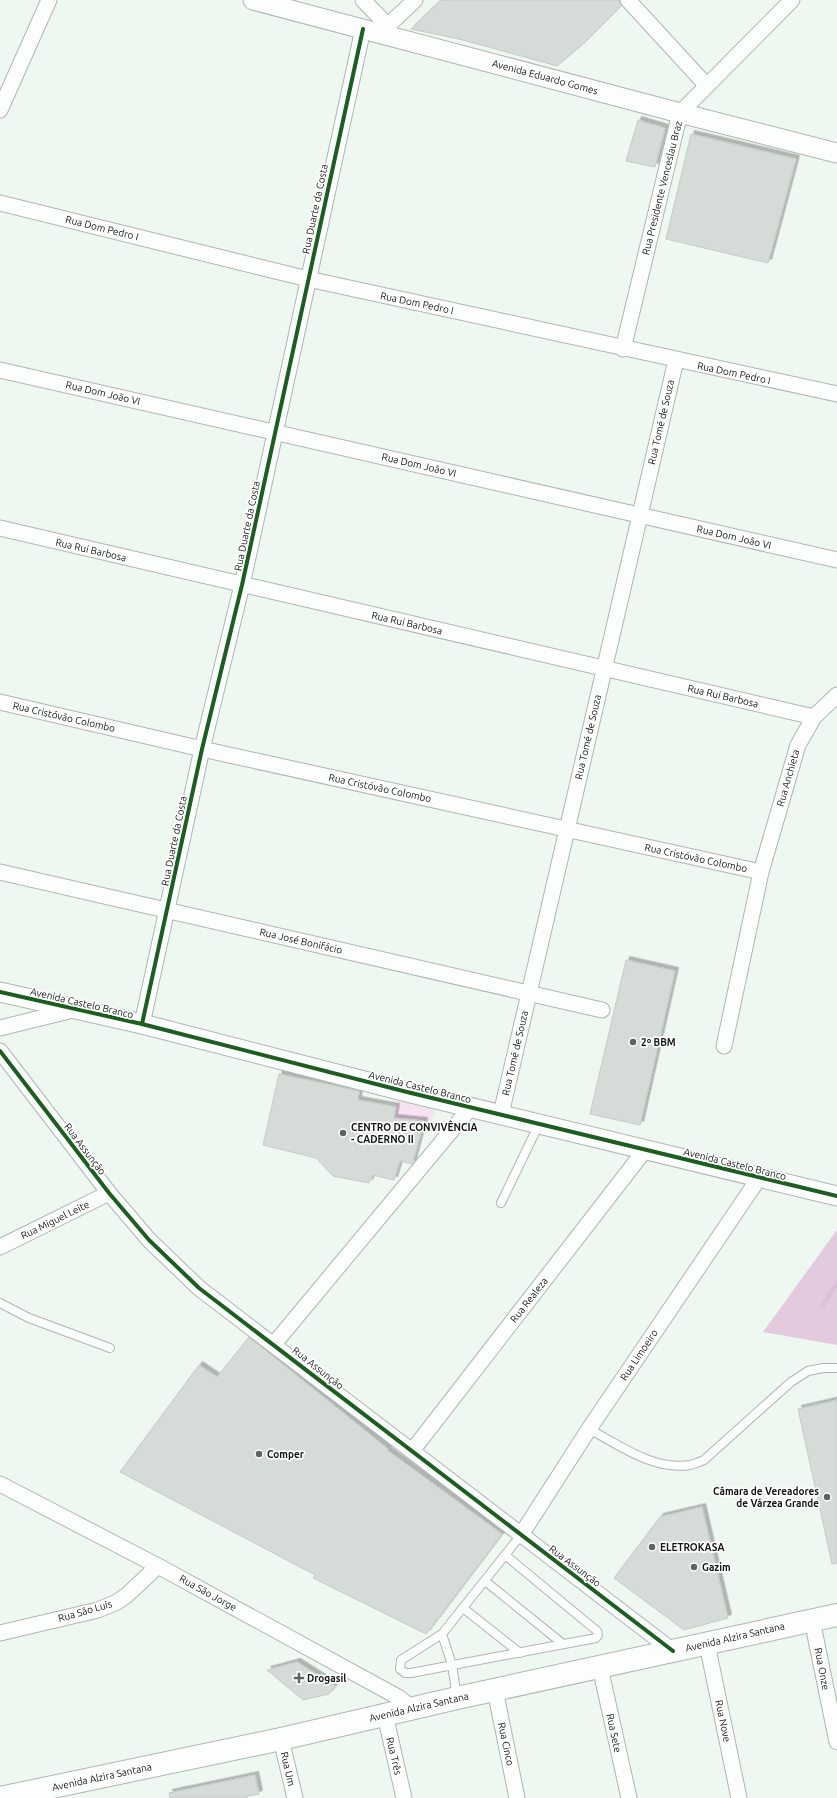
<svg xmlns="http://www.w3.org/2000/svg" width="837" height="1798" viewBox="0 0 837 1798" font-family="Ubuntu,sans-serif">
	<defs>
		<filter id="shadow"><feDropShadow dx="3.5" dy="-3.5" stdDeviation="0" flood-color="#0004"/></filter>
	</defs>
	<rect width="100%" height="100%" fill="#eef7f0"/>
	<path fill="#f7e2f4" d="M398 1101 435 1110 430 1126 394 1118Z"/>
	<path fill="#e2cbde" d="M837 1230V1345L763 1332Z"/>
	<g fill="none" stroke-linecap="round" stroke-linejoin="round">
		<path stroke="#dfc0da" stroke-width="4.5" d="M822 1307 837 1283"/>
	</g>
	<path fill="#d5dbd6" stroke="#c5ccc6" filter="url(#shadow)" d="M441 0H619L621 6 582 45 557 66 463 40 411 29Z
		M638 120 665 128 655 167 626 161Z
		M691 134 796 159 768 263 666 239Z
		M626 960 675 971 640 1125 590 1114Z
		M279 1074 359 1091 358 1100 396 1107 394 1118 424 1121 413 1162 412 1164 400 1161 394 1180 373 1175 369 1183 333 1176 316 1158 263 1145Z
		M249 1337 388 1449 387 1450 502 1534 426 1634 313 1578 315 1575 120 1472 199 1365 217 1377Z
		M837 1400V1563L832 1564 798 1409Z
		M702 1507 728 1618 684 1630 614 1578 660 1517Z
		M297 1662 335 1686 329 1694 303 1700 267 1670Z
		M255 1775 259 1794 247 1796V1798H170L169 1793Z"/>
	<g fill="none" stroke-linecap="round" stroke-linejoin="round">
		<g stroke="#afb6b1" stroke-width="10">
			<path id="service" d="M501 1203 539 1124
				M0 1303 29 1318 110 1348
				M589 1429C619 1445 654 1471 690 1465 694 1464 700 1462 704 1460L791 1382 808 1371 823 1368H837
				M485 1581 563 1644
				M463 1608 520 1653
				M442 1634 401 1660 400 1669 405 1673H411L596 1638 598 1635 597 1631 505 1555
				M457 1697 452 1665 442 1634 521 1535"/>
		</g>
		<g stroke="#afb6b1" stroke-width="17">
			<path id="minor" d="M363 0 388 26
				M628 0 707 86
				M380 33 415 0
				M0 110 49 0
				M0 203 308 279 837 394
				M623 349 680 113 792 0
				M0 370 837 560
				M0 528 814 717
				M0 702 202 749 761 872
				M0 872 602 1010
				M142 1024 202 749 242 585 363 29
				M0 1028 73 1010
				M724 1046 761 872 798 745 814 717 837 695
				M0 1051 109 1193 149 1240 199 1288 673 1651
				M501 1114 676 360
				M0 1247 109 1193
				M274 1344 471 1107
				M412 1451 645 1150
				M0 1484 158 1566 398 1697 412 1708
				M521 1535 589 1429 759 1178
				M812 1620 837 1742
				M0 1633 98 1610 117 1602 127 1595 158 1566
				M707 1644 739 1798
				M600 1667 629 1798
				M495 1690 517 1798
				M385 1715 404 1798
				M281 1739 295 1798"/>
		</g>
		<g stroke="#afb6b1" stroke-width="21">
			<path id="tertiary" d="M253 0 680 113 837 153
				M0 992 142 1024 407 1092 837 1196"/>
		</g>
		<g stroke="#afb6b1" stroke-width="24">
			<path id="secondary" d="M0 1798 281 1739 457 1698 837 1615"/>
		</g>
		<use href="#service" stroke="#fcfefd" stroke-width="8"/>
		<use href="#minor" stroke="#fcfefd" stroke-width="15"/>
		<use href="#tertiary" stroke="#fcfefd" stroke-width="19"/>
		<use href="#secondary" stroke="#fcfefd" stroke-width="22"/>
		<g stroke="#fff" stroke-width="6">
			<path id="cycleway" d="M0 992 142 1024 407 1092 837 1196
				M142 1024 202 749 242 585 363 29
				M0 1051 109 1193 149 1240 199 1288 673 1651"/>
		</g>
		<use href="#cycleway" stroke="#1b5e20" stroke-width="4"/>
	</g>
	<g fill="#5e6560" stroke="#fff" stroke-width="1.5">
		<circle cx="633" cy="1042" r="4"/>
		<circle cx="343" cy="1133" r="4"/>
		<circle cx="259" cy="1454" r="4"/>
		<circle cx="827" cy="1497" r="4"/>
		<circle cx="652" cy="1547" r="4"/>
		<circle cx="694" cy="1567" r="4"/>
		<path d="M297 1672h4v4h4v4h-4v4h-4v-4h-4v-4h4z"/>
	</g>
	<g text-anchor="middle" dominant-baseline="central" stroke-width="3.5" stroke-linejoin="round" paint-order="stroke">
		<g font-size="10" fill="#111712" stroke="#fff">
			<text transform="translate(545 77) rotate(15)">Avenida Eduardo Gomes</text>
			<text transform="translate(662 188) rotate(-76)">Rua Presidente Venceslau Braz</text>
			<text transform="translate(315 209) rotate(-78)">Rua Duarte da Costa</text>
			<text transform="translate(102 228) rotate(14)">Rua Dom Pedro I</text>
			<text transform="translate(417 303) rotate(12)">Rua Dom Pedro I</text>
			<text transform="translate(734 373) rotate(12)">Rua Dom Pedro I</text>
			<text transform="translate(103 393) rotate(13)">Rua Dom João VI</text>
			<text transform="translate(661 422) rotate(-77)">Rua Tomé de Souza</text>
			<text transform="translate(419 465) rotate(13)">Rua Dom João VI</text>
			<text transform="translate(247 526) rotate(-78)">Rua Duarte da Costa</text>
			<text transform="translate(734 537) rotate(13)">Rua Dom João VI</text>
			<text transform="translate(91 550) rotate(13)">Rua Rui Barbosa</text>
			<text transform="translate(407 623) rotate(13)">Rua Rui Barbosa</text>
			<text transform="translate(723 696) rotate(13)">Rua Rui Barbosa</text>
			<text transform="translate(64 717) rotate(13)">Rua Cristóvão Colombo</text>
			<text transform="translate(588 737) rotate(-77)">Rua Tomé de Souza</text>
			<text transform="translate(788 778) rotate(-74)">Rua Anchieta</text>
			<text transform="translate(380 788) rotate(12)">Rua Cristóvão Colombo</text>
			<text transform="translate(174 841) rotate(-78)">Rua Duarte da Costa</text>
			<text transform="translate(696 858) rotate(12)">Rua Cristóvão Colombo</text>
			<text transform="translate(301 941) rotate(13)">Rua José Bonifácio</text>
			<text transform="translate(82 1003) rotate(13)">Avenida Castelo Branco</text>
			<text transform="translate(515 1053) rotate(-77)">Rua Tomé de Souza</text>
			<text transform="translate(420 1087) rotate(14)">Avenida Castelo Branco</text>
			<text transform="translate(85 1149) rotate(53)">Rua Assunção</text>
			<text transform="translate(735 1164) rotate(14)">Avenida Castelo Branco</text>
			<text transform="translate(55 1220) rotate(-26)">Rua Miguel Leite</text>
			<text transform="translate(529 1300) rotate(-52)">Rua Realeza</text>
			<text transform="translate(639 1355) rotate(-56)">Rua Limoeiro</text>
			<text transform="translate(318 1368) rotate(38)">Rua Assunção</text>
			<text transform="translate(575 1566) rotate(37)">Rua Assunção</text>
			<text transform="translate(208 1593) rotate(29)">Rua São Jorge</text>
			<text transform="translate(85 1611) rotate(-16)">Rua São Luis</text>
			<text transform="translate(735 1637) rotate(-13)">Avenida Alzira Santana</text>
			<text transform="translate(822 1669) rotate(79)">Rua Onze</text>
			<text transform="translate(419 1707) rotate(-13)">Avenida Alzira Santana</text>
			<text transform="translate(723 1721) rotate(78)">Rua Nove</text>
			<text transform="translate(614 1733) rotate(78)">Rua Sete</text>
			<text transform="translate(506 1744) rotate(78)">Rua Cinco</text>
			<text transform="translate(394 1756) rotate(77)">Rua Três</text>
			<text transform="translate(288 1769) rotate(77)">Rua Um</text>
			<text transform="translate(102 1777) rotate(-12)">Avenida Alzira Santana</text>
		</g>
		<g font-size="10" font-weight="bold" fill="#111712" stroke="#fff" text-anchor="start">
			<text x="641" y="1042">2º BBM</text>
			<text x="351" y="1127">CENTRO DE CONVIVÊNCIA<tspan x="351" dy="12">- CADERNO II</tspan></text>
			<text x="267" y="1454">Comper</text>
			<text x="819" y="1491" text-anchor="end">Câmara de Vereadores<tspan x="819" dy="12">de Várzea Grande</tspan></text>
			<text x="660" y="1547">ELETROKASA</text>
			<text x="702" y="1567">Gazim</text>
			<text x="307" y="1678">Drogasil</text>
		</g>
	</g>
</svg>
